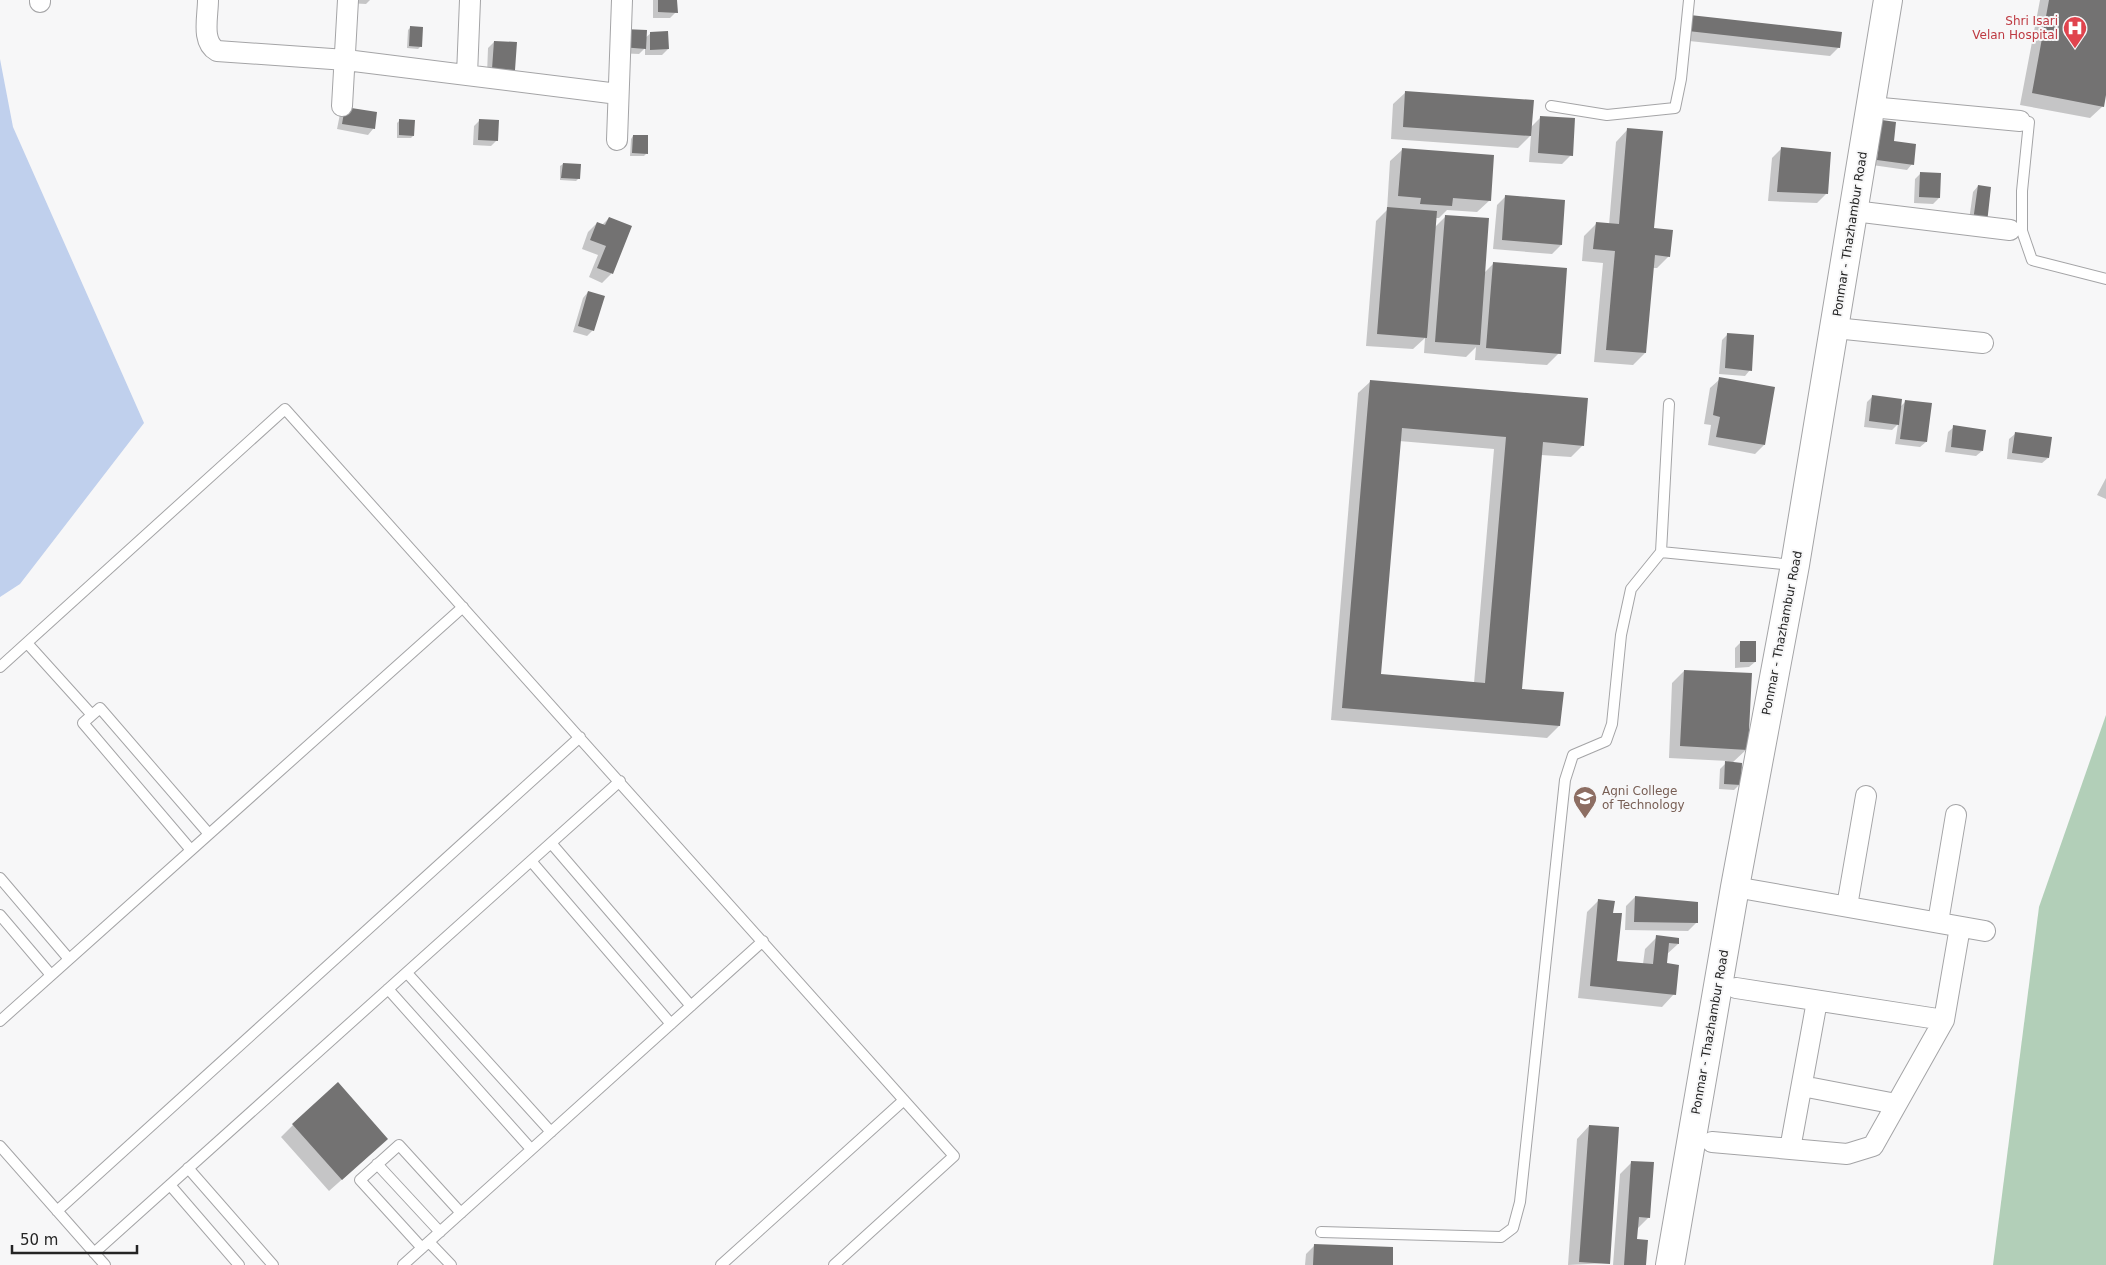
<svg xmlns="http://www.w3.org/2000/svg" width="2106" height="1265" viewBox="0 0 2106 1265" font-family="'DejaVu Sans',sans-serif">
	<rect width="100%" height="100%" fill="#f7f7f8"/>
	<path fill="#b2cfb8" d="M2106 715V1265H1993L2039 907Z"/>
	<path fill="#c0d0ed" d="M0 59 13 127 144 423 20 584 0 597Z"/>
	<path fill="#0003" fill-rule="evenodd" d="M347 0H370L366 4 347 3Z
		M653 0H676V12L670 18H653Z
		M2040 0H2106V88L2103 106 2090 118 2020 105Z
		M1690 16 1839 47 1830 56 1680 40 1681 26Z
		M410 28 421 46 418 49 407 48 408 30Z
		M651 33 668 49 662 55H645V48L639 54 616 53 645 38Z
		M494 42 514 70 508 76 487 74 488 48Z
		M1406 92 1531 127 1541 117 1571 155 1562 164 1529 162 1531 135 1518 148 1391 139 1393 104Z
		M376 113 373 129 368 135 337 129 340 114Z
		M400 120 413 136 411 138H397V123Z
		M480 120 497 140 491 146 473 145 474 126Z
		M1883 121 1892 143 1912 164 1907 170 1872 165 1877 127Z
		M1628 129 1653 229 1669 256 1657 268H1652L1645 353 1633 365 1594 362 1603 263 1582 261 1584 236 1596 224 1609 225 1616 142Z
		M633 136 646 154 644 156H630L631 139Z
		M1403 149 1490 200 1477 212 1447 210 1439 218H1435L1434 228 1446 216 1484 273 1494 263 1559 353 1547 365 1475 360 1476 347 1466 357 1424 353 1425 338 1413 349 1366 346 1376 221 1387 210 1390 161Z
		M1781 149 1826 194 1817 203 1768 201 1772 158Z
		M563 164 579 178 576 181 560 180V166Z
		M1921 173 1939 198 1933 204 1914 203 1915 179Z
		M1978 186 1990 188 1968 227 1973 192Z
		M1506 196 1561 245 1552 254 1493 249 1497 205Z
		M609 218 630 227 611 274 602 283 589 277 598 255 582 249 588 232 597 223 602 225Z
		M588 292 593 330 587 336 573 332 583 298Z
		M1728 334 1750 370 1745 376 1719 374 1722 340Z
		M1720 379 1764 445 1755 454 1708 445 1711 425 1704 424 1710 388Z
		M1371 381 1583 445 1571 457 1541 455 1521 690 1562 693 1559 726 1547 738 1331 720 1358 393ZM1399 441 1494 449 1474 683 1379 675Z
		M1873 396 1900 407 1906 401 1926 442 1920 447 1895 444 1898 424 1892 430 1864 427 1867 402Z
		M1954 427 1982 451 1976 456 1945 452 1948 432Z
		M2015 434 2048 458 2042 463 2007 459 2009 439Z
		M2106 478V499L2097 495Z
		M1741 642 1755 662 1749 667 1735 668V648Z
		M1684 671 1747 749 1732 763 1740 784 1734 790 1719 789 1720 769 1728 761 1669 758 1672 683Z
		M1635 897 1697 922 1688 931 1625 930 1626 906Z
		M1599 900 1612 914 1616 962 1643 964 1645 949 1657 937 1678 944 1666 955 1665 964 1674 994 1662 1007 1578 998 1587 912Z
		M293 1125 374 1151 329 1191 281 1137Z
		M1589 1126 1608 1263 1568 1265 1577 1139Z
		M1632 1162 1649 1217 1637 1229 1636 1240 1645 1265H1613L1620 1174Z
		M1315 1245 1391 1265H1305L1306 1254Z"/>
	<path fill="#737272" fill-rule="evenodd" d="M658 0H677L678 13 658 12Z
		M2049 0H2106V95L2104 107 2032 93Z
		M1690 15 1842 32 1840 48 1688 31Z
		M410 26 423 27 422 47 409 46Z
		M623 29 647 30 646 49 621 47Z
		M668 31 669 49 650 50V32Z
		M494 41 517 42 515 70 492 69Z
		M1405 91 1534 100 1531 136 1403 127Z
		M345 107 377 112 375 129 342 124Z
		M1540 116 1575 118 1573 156 1538 153Z
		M399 119 415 120 414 136 399 135Z
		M479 119 499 120 498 141 478 140Z
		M1882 120 1896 122 1894 141 1916 144 1914 165 1877 160Z
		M1627 128 1663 131 1654 228 1673 230 1670 257 1655 255 1646 353 1606 350 1615 251 1593 249 1596 222 1619 224Z
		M633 135H648V154L632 153Z
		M1781 147 1831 152 1828 194 1777 192Z
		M1402 148 1494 155 1491 201 1453 198 1452 206 1420 204 1421 198 1398 196Z
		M563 163 581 164 580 179 561 178Z
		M1920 172 1941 173 1940 198 1919 197Z
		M1978 185 1991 187 1987 223 1973 221Z
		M1505 195 1565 200 1562 245 1502 240Z
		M1387 207 1437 211 1427 338 1377 334Z
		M1445 215 1489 218 1480 345 1435 342Z
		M609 217 632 226 613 274 597 268 606 246 590 240 597 222 605 225Z
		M1493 262 1567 268 1561 354 1486 348Z
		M588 291 605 296 594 331 578 326Z
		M1727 333 1754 335 1752 371 1725 368Z
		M1719 377 1775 387 1765 445 1716 437 1720 417 1713 415Z
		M1370 380 1588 398 1584 446 1543 442 1522 689 1564 692 1560 726 1342 708ZM1402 428 1506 437 1485 683 1381 674Z
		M1872 395 1902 399 1899 425 1869 421Z
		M1905 400 1932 403 1927 442 1900 439Z
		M1953 425 1986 430 1983 451 1951 447Z
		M2015 432 2052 437 2049 458 2012 453Z
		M1740 641H1756V662H1740Z
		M1684 670 1752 673 1748 750 1680 746Z
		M1725 761 1742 763 1741 785 1724 784Z
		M1635 896 1698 902V923L1634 922Z
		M1598 899 1615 901 1613 913H1622L1617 961 1653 964 1656 935 1679 938V944L1669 943 1667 963 1679 965 1676 995 1590 986Z
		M338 1082 388 1139 342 1180 292 1124Z
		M1589 1125 1619 1127 1610 1264 1579 1262Z
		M1631 1161 1654 1162 1650 1218 1639 1217 1637 1239 1648 1240 1646 1265H1624Z
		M1314 1244 1393 1247V1265H1313Z"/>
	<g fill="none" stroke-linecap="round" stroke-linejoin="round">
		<g stroke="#a4a4a6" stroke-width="12">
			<path id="lane" d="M1551 106 1607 115 1675 108 1681 79 1689 0
				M2020 121 2029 122 2022 191V231
				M2016 230 2022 231 2032 260 2106 279
				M1661 552 1669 404
				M27 643 92 715
				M0 667 285 409 954 1156 834 1265
				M551 843 691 1006
				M191 850 83 723 100 708 209 834
				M531 861 671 1024
				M0 878 69 959
				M0 915 51 975
				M407 973 551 1132
				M388 989 531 1149
				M0 1021 463 607
				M0 1146 105 1265
				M377 1164 440 1232
				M188 1168 273 1265
				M170 1185 239 1265
				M57 1211 580 737
				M1321 1232 1501 1237 1513 1228 1520 1202 1565 780 1573 755 1606 741 1612 724 1621 635 1631 589 1661 552 1794 565
				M429 1242 451 1265
				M422 1248 360 1180 399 1145 461 1213
				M94 1253 620 781
				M403 1265 763 941
				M721 1265 904 1100"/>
		</g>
		<g stroke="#a4a4a6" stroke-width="22">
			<path id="street" d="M208 0C208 17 201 42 217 51L346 60 618 94
				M40 2V0
				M467 75 470 0
				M342 106 348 0
				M1871 107 2020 121
				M617 140 622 0
				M1854 211 2010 230
				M1835 328 1983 343
				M1735 887 1985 931
				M1847 906 1866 796
				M1938 922 1956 815
				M1736 988 1944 1020
				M1802 1086 1896 1104
				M1712 1142 1847 1154 1873 1146 1944 1020 1960 927
				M1790 1149 1817 1001"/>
		</g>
		<g stroke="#a4a4a6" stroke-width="30">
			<path id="secondary" d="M1670 1265 1735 887 1795 565 1888 0"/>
		</g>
		<use href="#lane" stroke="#fff" stroke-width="10"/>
		<use href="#street" stroke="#fff" stroke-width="20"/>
		<use href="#secondary" stroke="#fff" stroke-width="28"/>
	</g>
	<defs>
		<g id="hospital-pin" transform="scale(1.25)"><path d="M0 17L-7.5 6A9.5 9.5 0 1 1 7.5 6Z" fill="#e0444e" stroke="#f7f7f8"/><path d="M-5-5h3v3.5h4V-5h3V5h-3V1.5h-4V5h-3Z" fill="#fff"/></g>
		<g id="university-pin" transform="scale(1.25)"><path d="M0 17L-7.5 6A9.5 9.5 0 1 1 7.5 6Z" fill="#8d6e63" stroke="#f7f7f8"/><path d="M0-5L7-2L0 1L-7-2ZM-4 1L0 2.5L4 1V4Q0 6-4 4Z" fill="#fff"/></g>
	</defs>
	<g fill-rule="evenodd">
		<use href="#hospital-pin" x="2075" y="28"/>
		<use href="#university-pin" x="1585" y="798"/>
	</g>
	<g text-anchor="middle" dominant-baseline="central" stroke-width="4" stroke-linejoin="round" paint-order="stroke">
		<g font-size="12" fill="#be3a42" stroke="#f7f7f8" text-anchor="end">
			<text x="2058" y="21">Shri Isari<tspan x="2058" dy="14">Velan Hospital</tspan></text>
		</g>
		<g font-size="12" fill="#242424" stroke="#f7f7f8">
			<text transform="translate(1850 234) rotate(-81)">Ponmar - Thazhambur Road</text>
			<text transform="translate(1782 633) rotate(-79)">Ponmar - Thazhambur Road</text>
			<text transform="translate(1710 1032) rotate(-80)">Ponmar - Thazhambur Road</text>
		</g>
		<g font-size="12" fill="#785e54" stroke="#f7f7f8" text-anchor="start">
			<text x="1602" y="791">Agni College<tspan x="1602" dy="14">of Technology</tspan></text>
		</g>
	</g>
	<path d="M12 1245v8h125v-8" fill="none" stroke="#242424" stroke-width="2.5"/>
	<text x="20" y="1245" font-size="15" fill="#242424" stroke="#f7f7f8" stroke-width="4" paint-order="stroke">50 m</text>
</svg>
